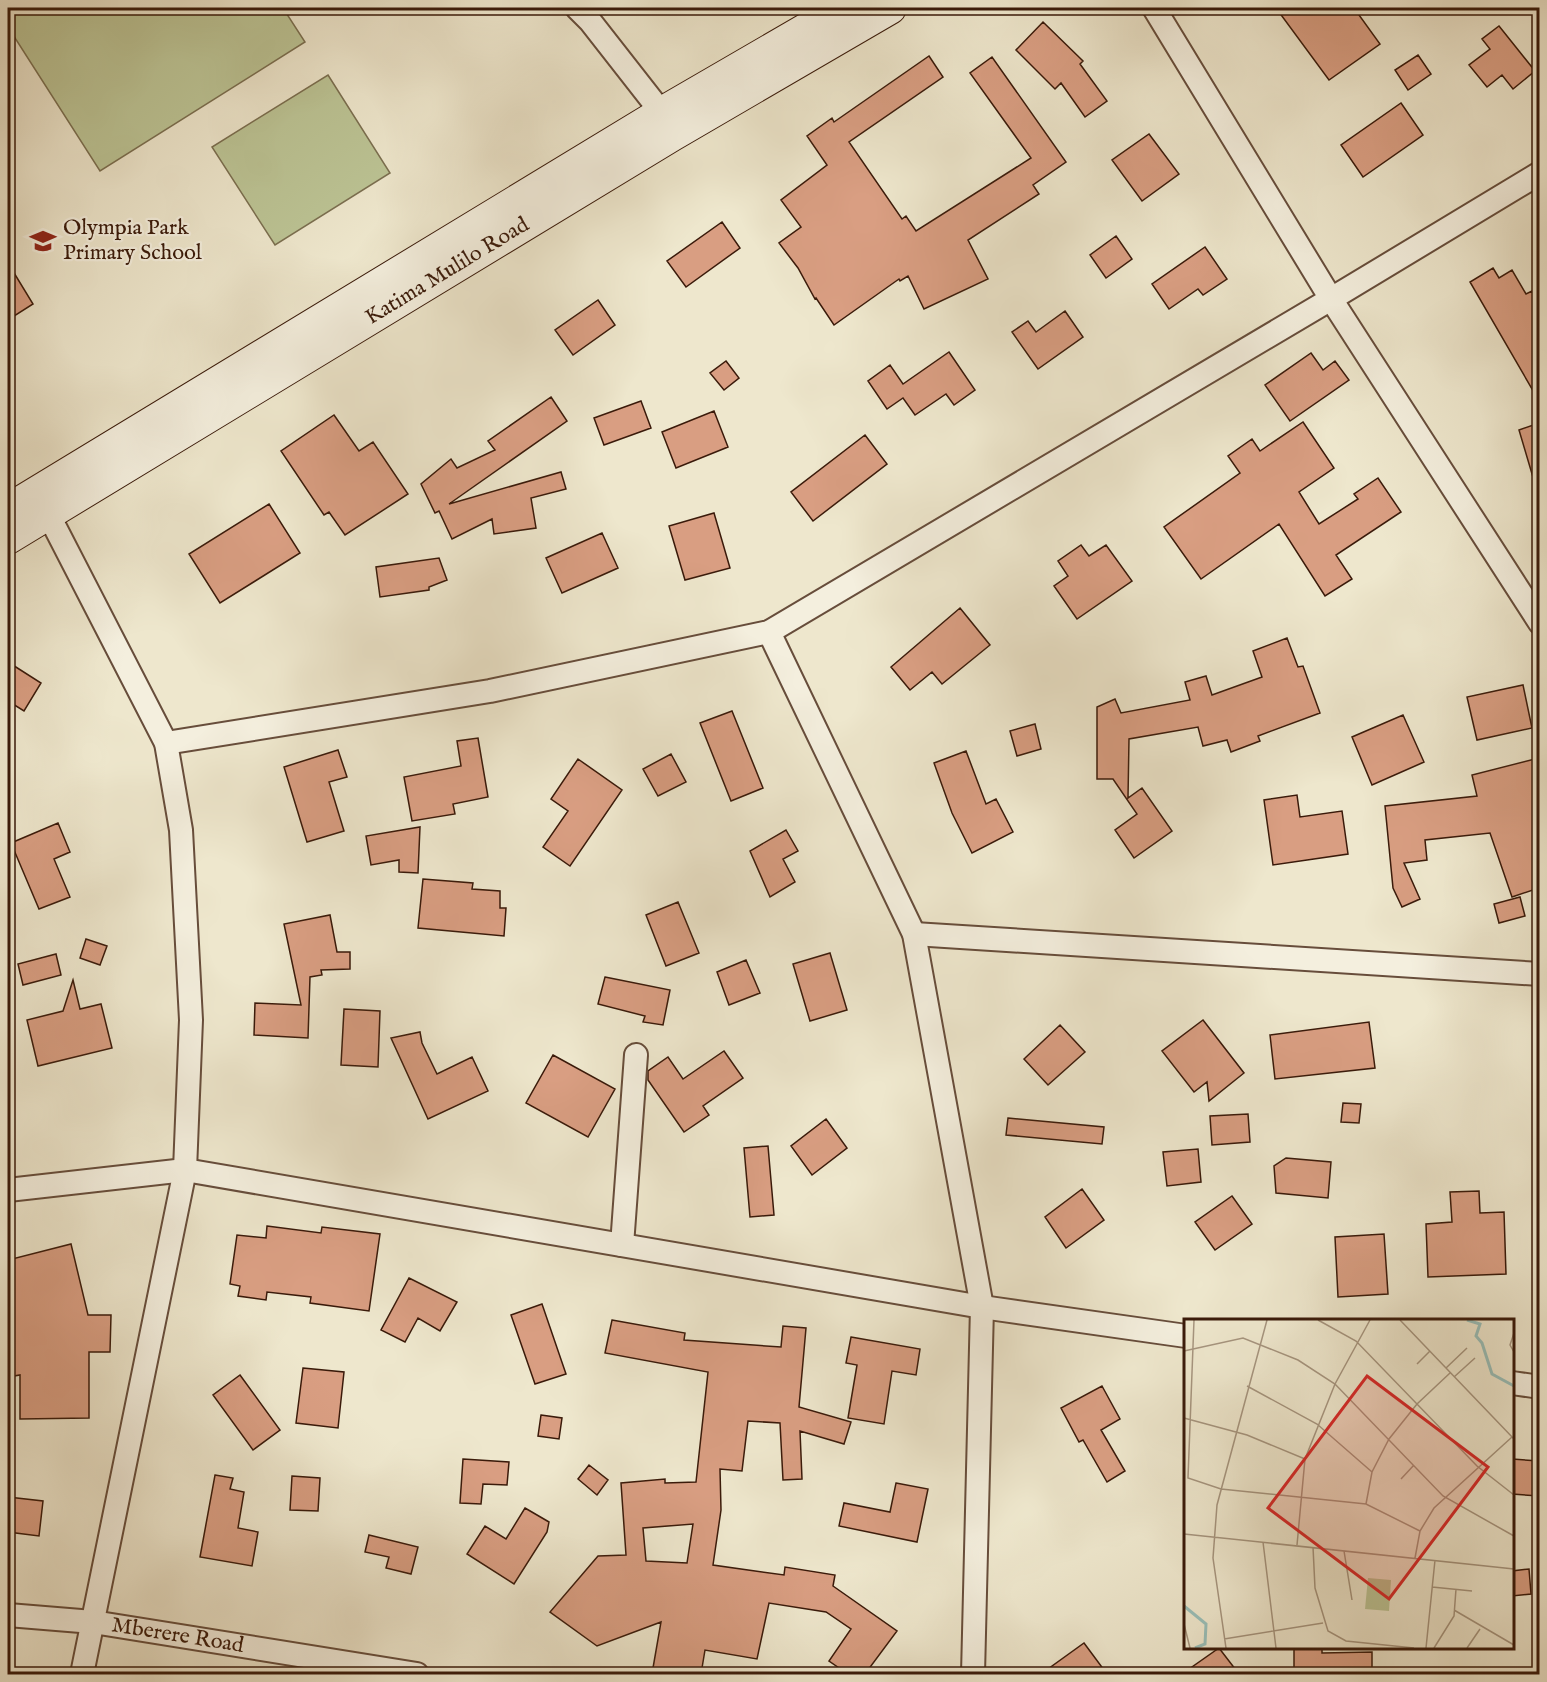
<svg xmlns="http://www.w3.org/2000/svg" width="1547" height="1682" viewBox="0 0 1547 1682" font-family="'IM FELL English',serif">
	<rect width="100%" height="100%" fill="#eee7cd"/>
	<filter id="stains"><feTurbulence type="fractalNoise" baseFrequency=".00333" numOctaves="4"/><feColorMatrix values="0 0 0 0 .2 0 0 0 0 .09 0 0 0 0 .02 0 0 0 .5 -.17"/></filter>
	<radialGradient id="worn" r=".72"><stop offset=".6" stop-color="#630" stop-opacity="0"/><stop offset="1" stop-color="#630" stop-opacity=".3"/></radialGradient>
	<path fill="#bcc495" stroke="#7b6f50" stroke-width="1.5" d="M8 8H283L305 42 100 171 8 27Z
		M328 75 390 173 275 245 212 147Z"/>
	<path fill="#d99e82" stroke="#3a1a0a" stroke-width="1.5" fill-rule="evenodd" d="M1276 8H1354L1380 44 1329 80Z
		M1043 22 1083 61 1080 64 1107 101 1085 117 1061 83 1055 89 1016 50Z
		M1499 26 1535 71 1513 89 1502 75 1487 87 1469 65 1490 49 1482 39Z
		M1418 55 1431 74 1408 90 1395 70Z
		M929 56 943 77 849 142 902 219 906 216 916 231 1031 158 970 73 992 57 1066 162 1033 185 1039 194 968 240 988 279 924 309 908 276 900 281 899 279 834 325 816 298 815 299 798 268 779 243 801 227 781 200 827 165 807 136 832 118 834 122Z
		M1401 103 1423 135 1363 177 1341 145Z
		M1149 134 1179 174 1142 201 1112 160Z
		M722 222 740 248 686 287 667 261Z
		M1116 236 1132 259 1106 278 1090 255Z
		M1205 247 1227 279 1203 295 1198 289 1169 309 1152 284Z
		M8 263 33 304 8 320Z
		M1493 268 1499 278 1512 270 1526 294 1532 291 1539 304V401L1470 282Z
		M598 300 615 325 573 355 555 330Z
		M1065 311 1083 337 1038 369 1012 332 1028 321 1036 332Z
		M949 352 975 390 954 405 946 394 915 415 903 398 887 409 868 381 890 365 903 384Z
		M1311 353 1323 370 1335 361 1349 380 1290 421 1265 385Z
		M726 361 739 378 724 390 710 373Z
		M551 397 567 421 449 504 561 472 566 489 531 498 536 528 494 534 492 519 452 539 439 511 435 513 421 484 451 459 457 468 495 450 488 441Z
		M641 401 651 428 604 445 594 418Z
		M714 411 728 447 676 468 662 432Z
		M334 415 359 451 373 442 408 494 345 535 329 512 324 515 281 451Z
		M1303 422 1334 468 1299 492 1319 524 1358 499 1354 494 1378 478 1401 512 1336 555 1352 579 1325 596 1279 524 1201 579 1164 527 1240 473 1228 456 1252 439 1260 451Z
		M1539 423V483L1535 484 1519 430Z
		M865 435 887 464 813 521 791 492Z
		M269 504 300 553 220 603 189 554Z
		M714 513 730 568 685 580 669 526Z
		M602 533 618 568 562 593 546 558Z
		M1081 545 1089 556 1106 545 1132 581 1077 619 1054 586 1068 576 1058 561Z
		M439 558 447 580 429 587V590L380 597 376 567Z
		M960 608 990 645 942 684 932 672 910 690 891 667Z
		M1287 638 1298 667 1303 666 1320 713 1258 736 1260 741 1231 752 1227 740 1203 746 1198 727 1129 739 1128 798 1142 788 1172 831 1134 858 1115 830 1137 814 1113 779H1097V707L1115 699 1121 713 1190 700 1185 682 1206 676 1212 695 1262 677 1253 651Z
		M8 662 41 683 24 711 8 701Z
		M1523 685 1532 728 1477 740 1467 697Z
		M732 711 763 788 731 801 700 723Z
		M1403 715 1424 762 1372 785 1352 737Z
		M1035 724 1041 749 1017 756 1010 731Z
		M478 738 488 797 453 804 455 814 412 821 404 777 461 766 457 741Z
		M338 750 347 777 329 782 344 831 307 842 284 767Z
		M966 751 986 804 996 799 1013 832 972 853 952 813 934 763Z
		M671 754 686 782 658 796 643 769Z
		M1539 758V888L1512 897 1490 833 1425 840 1427 860 1404 863 1420 899 1402 907 1393 888 1385 806 1477 796 1472 775Z
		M578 759 622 790 570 866 543 847 568 811 551 799Z
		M1297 795 1300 817 1342 811 1348 854 1273 865 1264 800Z
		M58 823 70 852 54 859 70 897 39 909 11 843Z
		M420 827 418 873 399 872V860L371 865 366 836Z
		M786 830 798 851 783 859 795 882 770 897 750 851Z
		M423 879 473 883 472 889 500 891V908H506L504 936 418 928Z
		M1520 897 1525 916 1499 923 1494 904Z
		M678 902 699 953 666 966 646 915Z
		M330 915 337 952H350V969L321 970 322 975 310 977 308 1038 254 1035 255 1003 301 1005 284 924Z
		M86 939 107 946 100 965 80 958Z
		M830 953 847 1010 810 1021 793 964Z
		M56 954 61 975 23 985 18 964Z
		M746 960 760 993 729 1005 717 972Z
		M605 977 670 990 663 1025 643 1022 645 1016 598 1004Z
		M73 980 80 1009 101 1004 112 1048 38 1066 27 1020 63 1011Z
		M344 1009 380 1011 378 1067 341 1065Z
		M1203 1020 1244 1073 1209 1101 1207 1082 1194 1092 1162 1051Z
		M1369 1022 1375 1068 1275 1079 1270 1035Z
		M1060 1025 1085 1052 1048 1085 1024 1059Z
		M420 1032 422 1043 437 1074 472 1057 488 1091 428 1119 391 1038Z
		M724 1051 743 1078 703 1106 709 1115 684 1132 648 1080V1071L668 1057 683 1079Z
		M553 1055 615 1089 588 1137 526 1103Z
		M1343 1103 1361 1104 1359 1123 1341 1122Z
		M1248 1114 1250 1142 1212 1145 1210 1116Z
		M1008 1118 1104 1127 1102 1144 1006 1135Z
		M826 1119 847 1148 812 1175 791 1146Z
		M768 1146 774 1215 750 1217 744 1148Z
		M1198 1149 1201 1182 1167 1186 1163 1152Z
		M1286 1158 1331 1162 1328 1198 1276 1193 1274 1166Z
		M1082 1189 1104 1220 1066 1248 1045 1217Z
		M1479 1191 1480 1213 1504 1212 1506 1274 1428 1277 1426 1224 1452 1222 1450 1192Z
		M1232 1196 1252 1224 1215 1250 1195 1222Z
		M267 1226 321 1233 322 1227 380 1234 369 1311 310 1303 311 1297 267 1292 266 1300 238 1296 240 1286 230 1284 237 1235 266 1238Z
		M1384 1234 1388 1294 1338 1297 1335 1237Z
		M71 1244 88 1315H111L110 1352H89V1418L20 1419V1375L8 1377V1260Z
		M409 1278 457 1302 440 1331 418 1318 405 1342 381 1330Z
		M542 1304 566 1374 535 1384 511 1315Z
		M612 1320 685 1333 684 1340 781 1347 783 1326 806 1328 799 1407 851 1422 844 1444 800 1431 802 1479 783 1480 780 1423 748 1421 742 1471 720 1469 721 1510 713 1565 784 1575 785 1567 835 1575 833 1586 897 1631 865 1674H848L829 1661 851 1629 826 1612 769 1603 757 1659 705 1650 701 1674 672 1669 671 1671 653 1668 661 1622 597 1646 550 1612 598 1556 626 1555 621 1483 665 1479V1483L696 1482 708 1372 605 1353ZM693 1524 687 1563 646 1561 643 1528Z
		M851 1337 920 1349 916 1375 892 1371 884 1424 848 1418 857 1365 846 1363Z
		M303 1368 344 1372 338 1428 296 1423Z
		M240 1375 280 1430 253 1450 213 1395Z
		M1102 1386 1120 1419 1101 1430 1125 1471 1107 1482 1083 1440 1079 1442 1061 1408Z
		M541 1415 562 1418 559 1439 538 1436Z
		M463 1459 509 1462 507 1485 483 1484 481 1504 460 1503Z
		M1512 1459 1539 1461V1496L1512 1494Z
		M589 1465 608 1480 597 1495 578 1479Z
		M215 1475 233 1478 230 1489 244 1492 238 1528 258 1532 252 1566 200 1557Z
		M292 1476 320 1478 318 1511 290 1510Z
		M896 1483 928 1489 917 1542 839 1526 844 1503 890 1512Z
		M8 1497 43 1501 39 1536 8 1532Z
		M525 1508 549 1522 547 1532 514 1584 467 1554 485 1526 506 1539Z
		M369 1535 418 1547 411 1574 386 1568 389 1557 365 1552Z
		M1529 1569 1531 1594 1512 1596V1571Z
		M1084 1643 1107 1674H1041Z
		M1294 1647H1322V1653L1372 1652V1674H1294Z
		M1219 1648 1239 1674H1182Z"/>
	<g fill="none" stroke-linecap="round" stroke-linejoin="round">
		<g stroke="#674d3b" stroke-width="26">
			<g id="street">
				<path d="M577 8 590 21 662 113"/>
				<path d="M1154 8 1331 299 1540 623"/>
				<path d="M42 502 166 743 181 830 191 1020 185 1170 82 1674"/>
				<path d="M769 632 914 934 982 1307 973 1674"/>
				<path d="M166 743 490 691 769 632 1331 299 1540 173"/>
				<path d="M914 934 1540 974"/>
				<path d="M8 1190 185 1170 982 1307 1186 1336"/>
				<path d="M622 1245 636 1055"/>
				<path d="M1512 1383 1540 1387"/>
				<path id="s1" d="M8 1615 93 1622 417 1674"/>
			</g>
		</g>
		<g stroke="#3a1a0a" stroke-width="34">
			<g id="secondary">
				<path d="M8 510 662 113 843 8"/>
				<path id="s2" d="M8 538 672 135 890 8"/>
			</g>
		</g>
		<use href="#street" stroke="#f4efde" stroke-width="22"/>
		<use href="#secondary" stroke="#f4efde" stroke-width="32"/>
	</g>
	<defs>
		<g id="school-bare" transform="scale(2.07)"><path d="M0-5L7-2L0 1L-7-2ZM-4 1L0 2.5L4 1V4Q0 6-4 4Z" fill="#8f2418" stroke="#f4efde" stroke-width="2.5" paint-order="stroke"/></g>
	</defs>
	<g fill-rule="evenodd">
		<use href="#school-bare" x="43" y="241"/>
	</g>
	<g text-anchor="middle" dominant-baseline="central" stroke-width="4.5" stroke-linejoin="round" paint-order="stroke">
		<g font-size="22" fill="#3a1a0a" stroke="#f4efde" text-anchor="start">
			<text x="63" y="228">Olympia Park<tspan x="63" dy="25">Primary School</tspan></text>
		</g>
		<g font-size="22" fill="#3a1a0a" stroke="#f4efde">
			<text stroke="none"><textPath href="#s2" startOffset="514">Katima Mulilo Road</textPath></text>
			<text stroke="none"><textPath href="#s1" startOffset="171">Mberere Road</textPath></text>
		</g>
	</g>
	<g transform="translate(1184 1319)">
		<rect width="330" height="330" fill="#eee7cd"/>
		<path d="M184 259 207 261 205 292 181 290Z" fill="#bcc495"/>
		<path fill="none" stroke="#99bfb9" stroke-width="3" d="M283 1 296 5 292 17 298 24 308 55 330 67M0 287 22 305 21 325 11 329"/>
		<path fill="none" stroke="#a6957f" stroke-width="1.5" d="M10 1 4 159 37 170 182 185 236 212M134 1 172 22 293 147 330 176M216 1 330 120M330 14 326 26 330 33M0 32 59 19 114 41 151 65 259 177 330 217M233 45 246 32M262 49 283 29M270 58 291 39M63 67 133 105 188 153M0 99 63 116 121 140M217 160 230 146M182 185 188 153 205 120 233 85 266 54M0 215 330 250M79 223 92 329M113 226 121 140 151 65 186 1M129 228 131 269 144 312 162 322 230 329M160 232 168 281M231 239 236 212 250 189 328 118M248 268 288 272M270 291 330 326M0 305 6 329M40 320 139 304M42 329 29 239 33 186 83 1M242 329 251 241M250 329 270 297 272 270M283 329 296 310"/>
		<path fill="#d62828" fill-opacity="0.15" stroke="#d62828" stroke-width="3" d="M183 57 304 148 205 280 84 189Z"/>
		<rect width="330" height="330" fill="none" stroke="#3a1a0a" stroke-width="3"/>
	</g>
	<rect width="1547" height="1682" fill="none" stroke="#eee7cd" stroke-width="30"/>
	<rect x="9" y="9" width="1529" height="1664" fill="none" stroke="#3a1a0a" stroke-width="3"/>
	<rect x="15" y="15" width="1517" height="1652" fill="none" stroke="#3a1a0a" stroke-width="1.5"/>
	<rect width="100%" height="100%" filter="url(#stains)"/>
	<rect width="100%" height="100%" fill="url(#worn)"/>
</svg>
